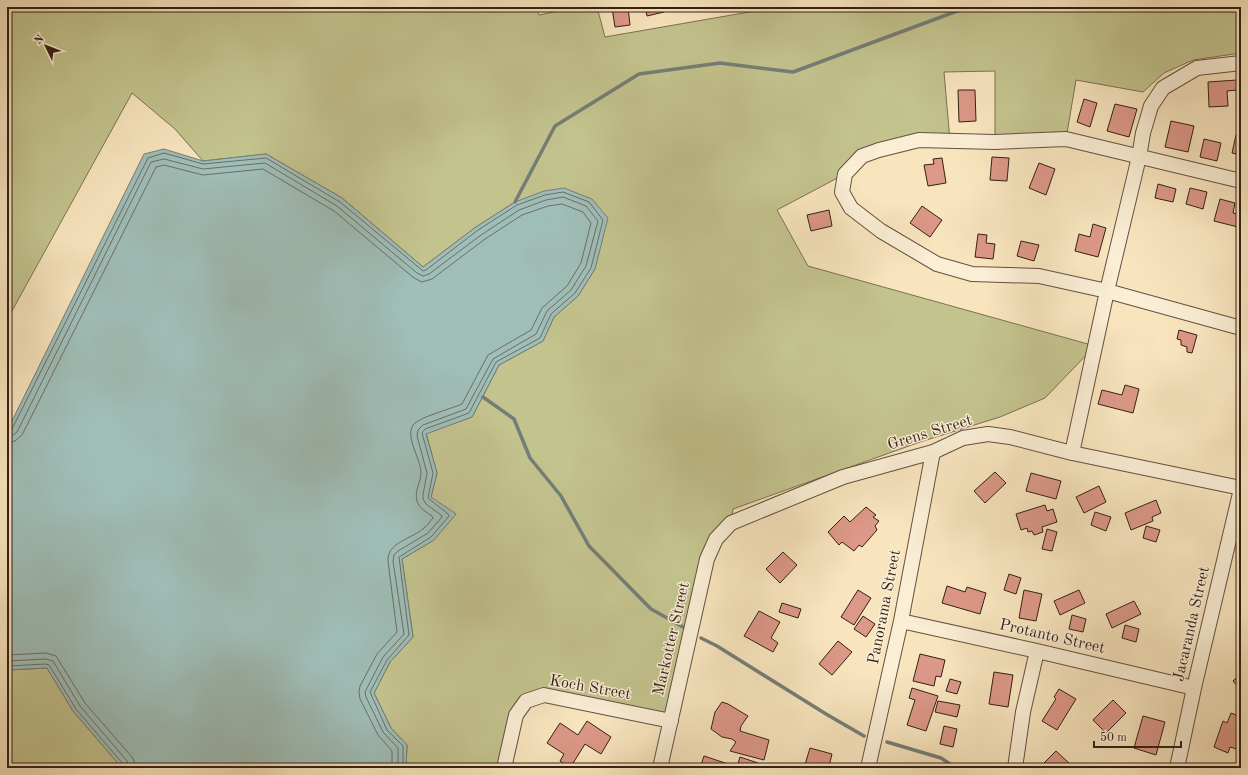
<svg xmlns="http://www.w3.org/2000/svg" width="1248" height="775" viewBox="0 0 1248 775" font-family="'Old Standard TT',serif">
	<rect width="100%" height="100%" fill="#f8e5be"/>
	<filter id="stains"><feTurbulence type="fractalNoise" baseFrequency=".005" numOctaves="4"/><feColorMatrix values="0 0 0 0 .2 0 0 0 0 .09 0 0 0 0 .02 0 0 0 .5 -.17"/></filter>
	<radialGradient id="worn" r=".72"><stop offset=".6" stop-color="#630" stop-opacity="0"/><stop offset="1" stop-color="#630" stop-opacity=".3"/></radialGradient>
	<path fill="#c3c38e" stroke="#7c7152" d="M7 7H536L539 15 579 7H597L605 37 778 7H1241V53L1193 60 1164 73 1143 92 1076 80 1066 139 995 142V71L944 72 950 141 879 150 845 174 777 210 808 266 1095 346 1045 398 1000 417 920 442 733 509 731 523 716 539 671 721 544 695 526 701 504 768H406L407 745 391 728 374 693 390 662 413 637 402 559 434 540 431 497 437 473 426 433 472 417 499 365 543 341 554 317 578 296 595 269 515 202 476 227 423 267 342 198 266 154 203 161 175 129 132 93 7 320Z
		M47 668 73 711 122 768H7V670Z"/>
	<path fill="#9fbeb8" stroke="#747e77" d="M164 149 203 161 266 154 342 198 423 267 476 227 515 202 544 191 564 188 592 199 608 218 595 269 578 296 554 317 543 341 499 365 472 417 426 434 437 473 431 497 456 514 434 540 402 559 413 637 390 662 374 693 391 728 407 745 406 768H122L73 711 47 668 7 670V431L144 154Z"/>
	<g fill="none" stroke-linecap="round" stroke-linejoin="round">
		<path stroke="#6a6e67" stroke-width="1" d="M7 432H10L12 429 148 158 164 153 203 164 266 158 340 202 423 271 426 270 478 230 517 205 545 195 563 192 589 202 603 220 591 268 575 293 551 314 540 338 496 362 469 413 425 429 422 433 433 473 428 498 448 514 449 516 431 537 399 557 409 635 387 660 370 692 387 730 403 746V768
			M7 437 12 436 17 432 151 162 164 159 203 169 265 163 337 206 417 273 423 276 429 274 481 235 519 210 546 200 563 197 586 206 598 221 586 266 571 290 547 311 536 334 493 359 466 409 423 425 418 430 417 436 427 473 423 495V499L426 504 441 515 442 517 428 533 398 551 394 555 393 561 404 634 383 657 365 692 366 697 383 732 398 748V768
			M7 443 15 441 22 435 156 167 164 165 203 175 263 169 334 211 414 278 422 282 432 279 485 239 522 215 548 206 562 204 583 212 591 223 581 263 567 286 542 308 531 330 488 355 462 404C451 409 419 417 413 425 405 438 421 459 421 473 421 482 414 491 417 501 419 508 426 512 432 516L433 518C430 521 428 525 424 528 412 539 387 542 388 561L397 632 377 654 360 686 359 692 360 699 378 735 392 751V768
			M7 655 46 653 56 656 85 703 132 757 135 763V768
			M7 661 46 659 53 661 80 706 127 761 129 768
			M7 666 46 664 49 665 76 709 123 764 124 768"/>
		<path stroke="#747e77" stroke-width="3.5" d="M515 202 555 126 639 74 720 63 793 72 968 7
			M483 397 514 419 530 458 561 496 589 546 651 609 683 627
			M701 638 717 646 826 714 864 736
			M887 742 941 758 956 768"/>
	</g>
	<path fill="#dc9888" stroke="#341f16" d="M628 7 630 25 615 27 612 8Z
		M645 7H662L664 12 647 16Z
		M1237 80V90L1227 91 1228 106 1209 107 1208 82Z
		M958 90H975L976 121 959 122Z
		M1084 99 1097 103 1090 127 1077 122Z
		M1115 104 1137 109 1129 137 1107 131Z
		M1171 121 1194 126 1188 152 1165 147Z
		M1236 135 1241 136V155L1232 153Z
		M1204 139 1221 143 1217 161 1200 157Z
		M992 157 1009 158 1007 181 990 180Z
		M942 158 946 183 928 186 924 165 934 164 933 159Z
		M1039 163 1055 169 1046 195 1029 188Z
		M1158 184 1176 189 1173 202 1155 198Z
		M1190 188 1207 192 1203 209 1186 204Z
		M1220 199 1235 203 1233 213 1241 215 1238 227 1214 221Z
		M922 206 942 220 930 237 910 223Z
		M829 210 832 226 811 231 807 215Z
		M1093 224 1106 228 1098 257 1075 251 1079 234 1090 237Z
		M978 234 987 235 986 243 995 244 993 259 975 257Z
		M1021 241 1039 245 1034 261 1017 256Z
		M1179 330 1197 335 1192 353 1187 352V347L1181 345V340L1177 339Z
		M1125 385 1139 389 1133 413 1098 404 1102 390 1122 395Z
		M995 472 1006 483 985 503 974 491Z
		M1031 473 1061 481 1056 499 1026 491Z
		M1099 486 1106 502 1084 513 1076 497Z
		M1156 500 1161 513 1152 517 1153 521 1131 530 1125 513Z
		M1045 505 1047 511 1053 509 1057 522 1042 527 1043 532 1034 535 1032 531 1028 532 1027 528 1021 530 1016 514Z
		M866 507 876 515 873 517 879 521 875 526 877 530 862 547 859 545 854 551 842 542 839 545 828 532 844 516 850 522Z
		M1095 512 1111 517 1106 531 1091 525Z
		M1146 526 1160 530 1156 542 1143 538Z
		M1047 529 1057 532 1052 551 1042 549Z
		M783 552 797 565 780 583 766 569Z
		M1009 574 1021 578 1016 594 1004 590Z
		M947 586 965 592 967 587 986 593 980 614 942 603Z
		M858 590 871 598 854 625 841 617Z
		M1024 590 1042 594 1036 621 1019 618Z
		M1079 590 1085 603 1060 615 1054 601Z
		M1134 601 1141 614 1112 628 1106 614Z
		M782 603 801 609 798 618 779 612Z
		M759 611 780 622 771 638 778 643 773 652 744 636Z
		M1072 615 1086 619 1083 632 1069 629Z
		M863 616 875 624 866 637 854 629Z
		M1125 625 1139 629 1136 642 1122 638Z
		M838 641 852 652 832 675 819 664Z
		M920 654 945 660 941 677 936 676 934 686 913 681Z
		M994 672 1013 675 1008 707 989 704Z
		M1241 673V690L1233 681Z
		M950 679 961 682 957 694 946 691Z
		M912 688 938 696 926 731 907 725 915 700 909 698Z
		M1059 689 1076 699 1057 730 1042 721 1056 699 1054 697Z
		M1113 700 1126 713 1106 733 1093 720Z
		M938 701 960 705 957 717 935 712Z
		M722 702 728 704 748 716 741 726 740 731 769 740 764 760 730 751 736 742 732 739 722 737 711 729 715 712Z
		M1231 713 1241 717V747L1240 750 1230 747 1228 753 1214 747 1223 721 1227 723Z
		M1143 716 1165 722 1156 755 1134 748Z
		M587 721 611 737 601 754 585 744 570 768 560 761 564 754 547 743 560 723 578 735Z
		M944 726 957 729 953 747 940 744Z
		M810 748 832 754 829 766 820 763 818 768H804Z
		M1056 751 1070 764 1066 768H1039Z
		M704 756 737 767 740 757 758 763 757 768H700Z"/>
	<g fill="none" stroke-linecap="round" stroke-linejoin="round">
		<g stroke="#655040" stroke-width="16">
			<path id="minor" d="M1241 181 1066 139 995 142 919 140 879 150 862 156 845 174 842 192 851 208 881 231 937 264 972 274 1039 276 1107 291 1241 328
				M1072 453 1107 291 1139 157 1143 133 1151 106 1163 88 1197 68 1241 63
				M901 621 1037 651 1194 688
				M504 768 516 715 526 701 544 695 671 721
				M660 768 707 559 716 539 731 523 843 477 933 452 963 438 988 434 1010 437 1072 453 1241 488
				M868 768 901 621 933 452
				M1015 768 1023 712 1037 651
				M1177 768 1194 688 1241 489"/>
		</g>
		<use href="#minor" stroke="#faeed5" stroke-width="14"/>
	</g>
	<g text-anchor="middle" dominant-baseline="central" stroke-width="3" stroke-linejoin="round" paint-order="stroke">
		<g font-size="16" fill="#341f16" stroke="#faeed5">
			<text transform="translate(930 433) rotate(-17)">Grens Street</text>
			<text transform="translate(885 607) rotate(-79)">Panorama Street</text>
			<text transform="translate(1192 624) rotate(-77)">Jacaranda Street</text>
			<text transform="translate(1052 637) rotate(13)">Protanto Street</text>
			<text transform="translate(672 639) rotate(-77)">Markotter Street</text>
			<text transform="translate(590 688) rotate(10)">Koch Street</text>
		</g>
	</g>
	<rect width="1248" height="775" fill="none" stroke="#f8e5be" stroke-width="24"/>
	<rect x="8" y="8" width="1232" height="759" fill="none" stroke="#341f16" stroke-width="2"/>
	<rect x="12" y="12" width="1224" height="751" fill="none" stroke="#341f16"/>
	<g transform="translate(46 46) rotate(313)" stroke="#faeed5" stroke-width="3" paint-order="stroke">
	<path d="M0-3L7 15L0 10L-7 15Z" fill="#341f16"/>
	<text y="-6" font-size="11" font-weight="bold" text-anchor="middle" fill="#341f16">N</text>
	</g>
	<path d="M1094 741v6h87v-6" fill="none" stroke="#341f16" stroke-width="2"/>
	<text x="1100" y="741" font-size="12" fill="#341f16" stroke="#faeed5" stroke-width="3" paint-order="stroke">50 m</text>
	<rect width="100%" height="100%" filter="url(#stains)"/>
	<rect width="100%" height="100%" fill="url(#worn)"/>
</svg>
